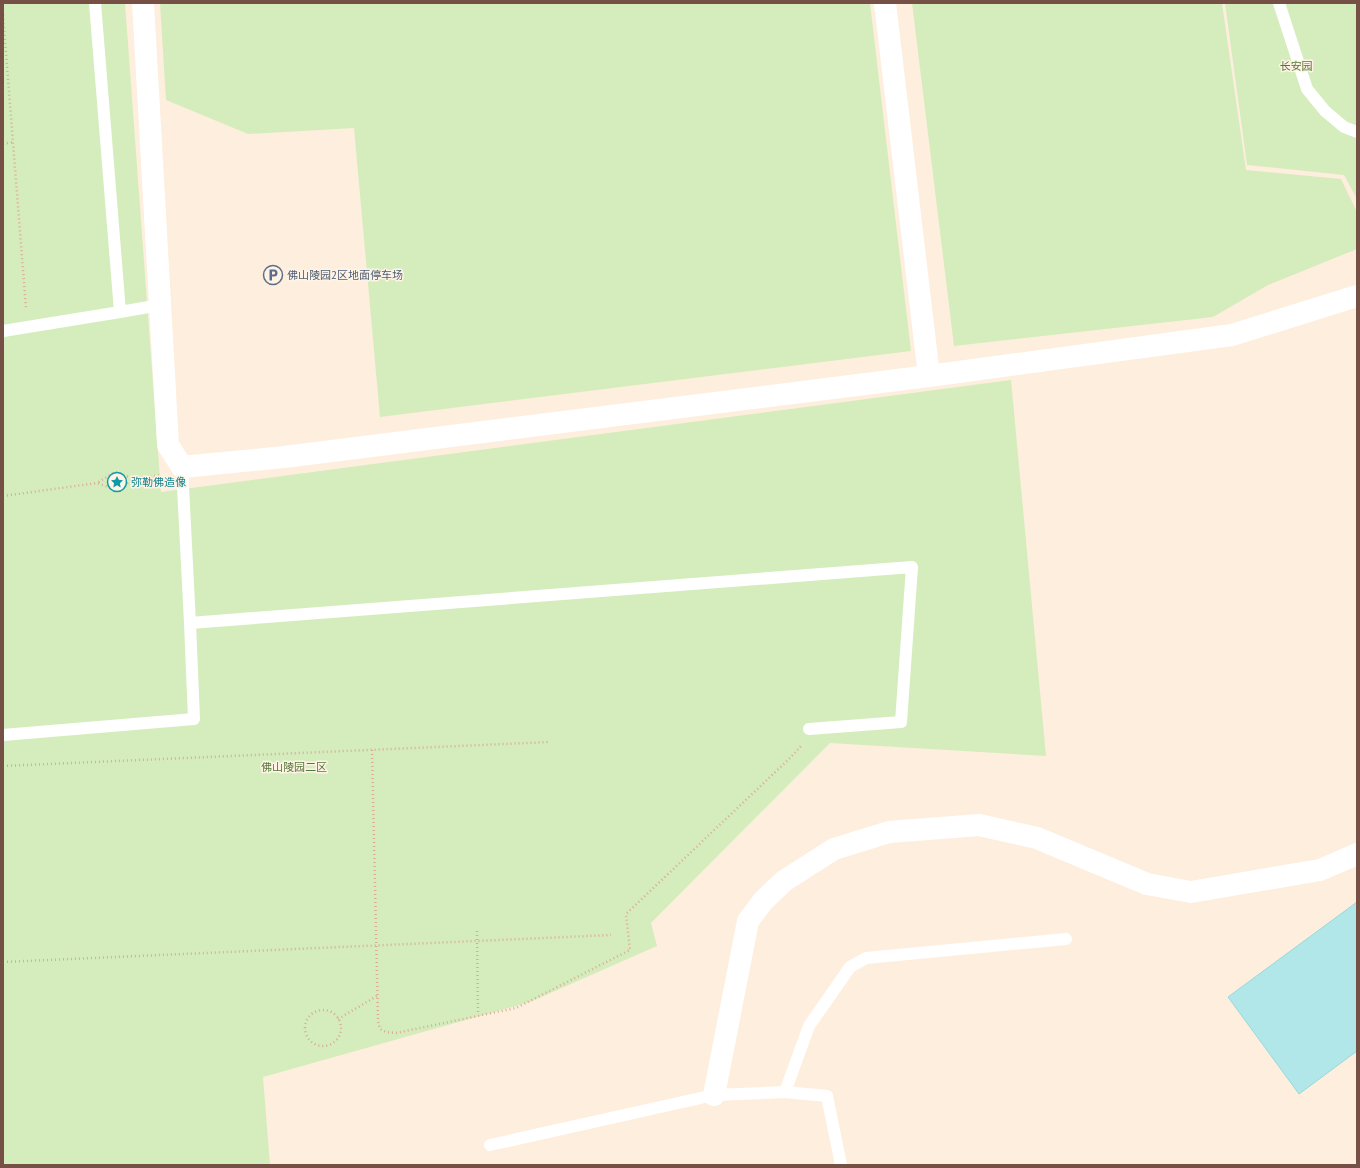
<svg xmlns="http://www.w3.org/2000/svg" width="1360" height="1168" viewBox="0 0 1360 1168" font-family="'PT Sans','Noto Sans SC',sans-serif">
	<rect width="100%" height="100%" fill="#feeede"/>
	<path fill="#d5edbc" d="M3 3H125L161 492 1011 380 1046 756 830 743 651 923 657 946 530 1002 263 1077 270 1165H3Z
		M160 3H870L911 351 380 417 354 128 248 134 166 100Z
		M912 3H1222L1246 170 1341 179 1357 212V249L1268 285 1213 317 954 346Z
		M1225 3H1357V199L1344 175 1247 165Z"/>
	<path fill="#b1e7e9" stroke="#96d9dc" d="M1357 902V1051L1299 1094 1228 997Z"/>
	<g fill="none" stroke-linecap="round" stroke-linejoin="round">
		<path stroke="#dbaa96" stroke-width="2.5" stroke-dasharray="1 3" stroke-linecap="butt" d="M3 15 26 308
			M3 144 13 142
			M135 479 116 490 97 483 115 472 135 479 160 475
			M3 496 97 483
			M372 750 378 1021 380 1029 386 1032 396 1033 516 1008 630 950 626 914 791 757 802 745
			M3 766 550 742
			M477 931 478 1015
			M3 962 611 935
			M305 1028a18 18 0 1 1 36 0a18 18 0 1 1-36 0Z
			M338 1019 377 996"/>
		<path stroke="#fff" stroke-width="12" d="M95 3 120 312
			M1279 3 1307 89 1325 111 1344 127 1357 132
			M3 331 120 312 160 305
			M190 623 912 567 901 722 809 729
			M3 735 194 719 190 623 182 467
			M785 1092 827 1096 841 1165
			M490 1145 714 1095 785 1092 809 1026 850 967 866 958 1066 939"/>
		<path stroke="#fff" stroke-width="22" d="M885 3 929 376
			M714 1095 748 921 763 901 784 881 834 849 889 832 979 825 1037 838 1147 884 1191 892 1320 870 1357 854"/>
		<path stroke="#fff" stroke-width="22" d="M143 3 168 445 182 467 284 457 929 376 1232 335 1357 296"/>
	</g>
	<defs>
		<g id="parking-ring" transform="scale(1)"><circle r="9.5" fill="#fff3e6" stroke="#5c6f8a" stroke-width="1.5"/><path d="M-3.5-5.5H1a3.5 3.5 0 0 1 0 7H-1V5.5H-3.5ZM-1-3.4V-.6H.8a1.4 1.4 0 0 0 0-2.8Z" fill="#5c6f8a"/></g>
		<g id="sight-ring" transform="scale(1)"><circle r="9.5" fill="#fff3e6" stroke="#0f9aa8" stroke-width="1.5"/><path d="M0-6L1.8-2.2L6-1.7L2.9 1.2L3.7 5.4L0 3.3L-3.7 5.4L-2.9 1.2L-6-1.7L-1.8-2.2Z" fill="#0f9aa8"/></g>
	</defs>
	<g fill-rule="evenodd">
		<use href="#parking-ring" x="273" y="275"/>
		<use href="#sight-ring" x="117" y="482"/>
	</g>
	<g text-anchor="middle" dominant-baseline="central" stroke-width="3" stroke-linejoin="round" paint-order="stroke">
		<g font-size="11" fill="#527839" stroke="#fff3e6">
			<text x="1296" y="66">长安园</text>
			<text x="294" y="767">佛山陵园二区</text>
		</g>
		<g font-size="11" fill="#4e5e75" stroke="#fff3e6" text-anchor="start">
			<text x="287" y="275">佛山陵园2区地面停车场</text>
		</g>
		<g font-size="11" fill="#0d838f" stroke="#fff3e6" text-anchor="start">
			<text x="131" y="482">弥勒佛造像</text>
		</g>
	</g>
	<rect width="1360" height="1168" fill="none" stroke="#765044" stroke-width="8"/>
</svg>
